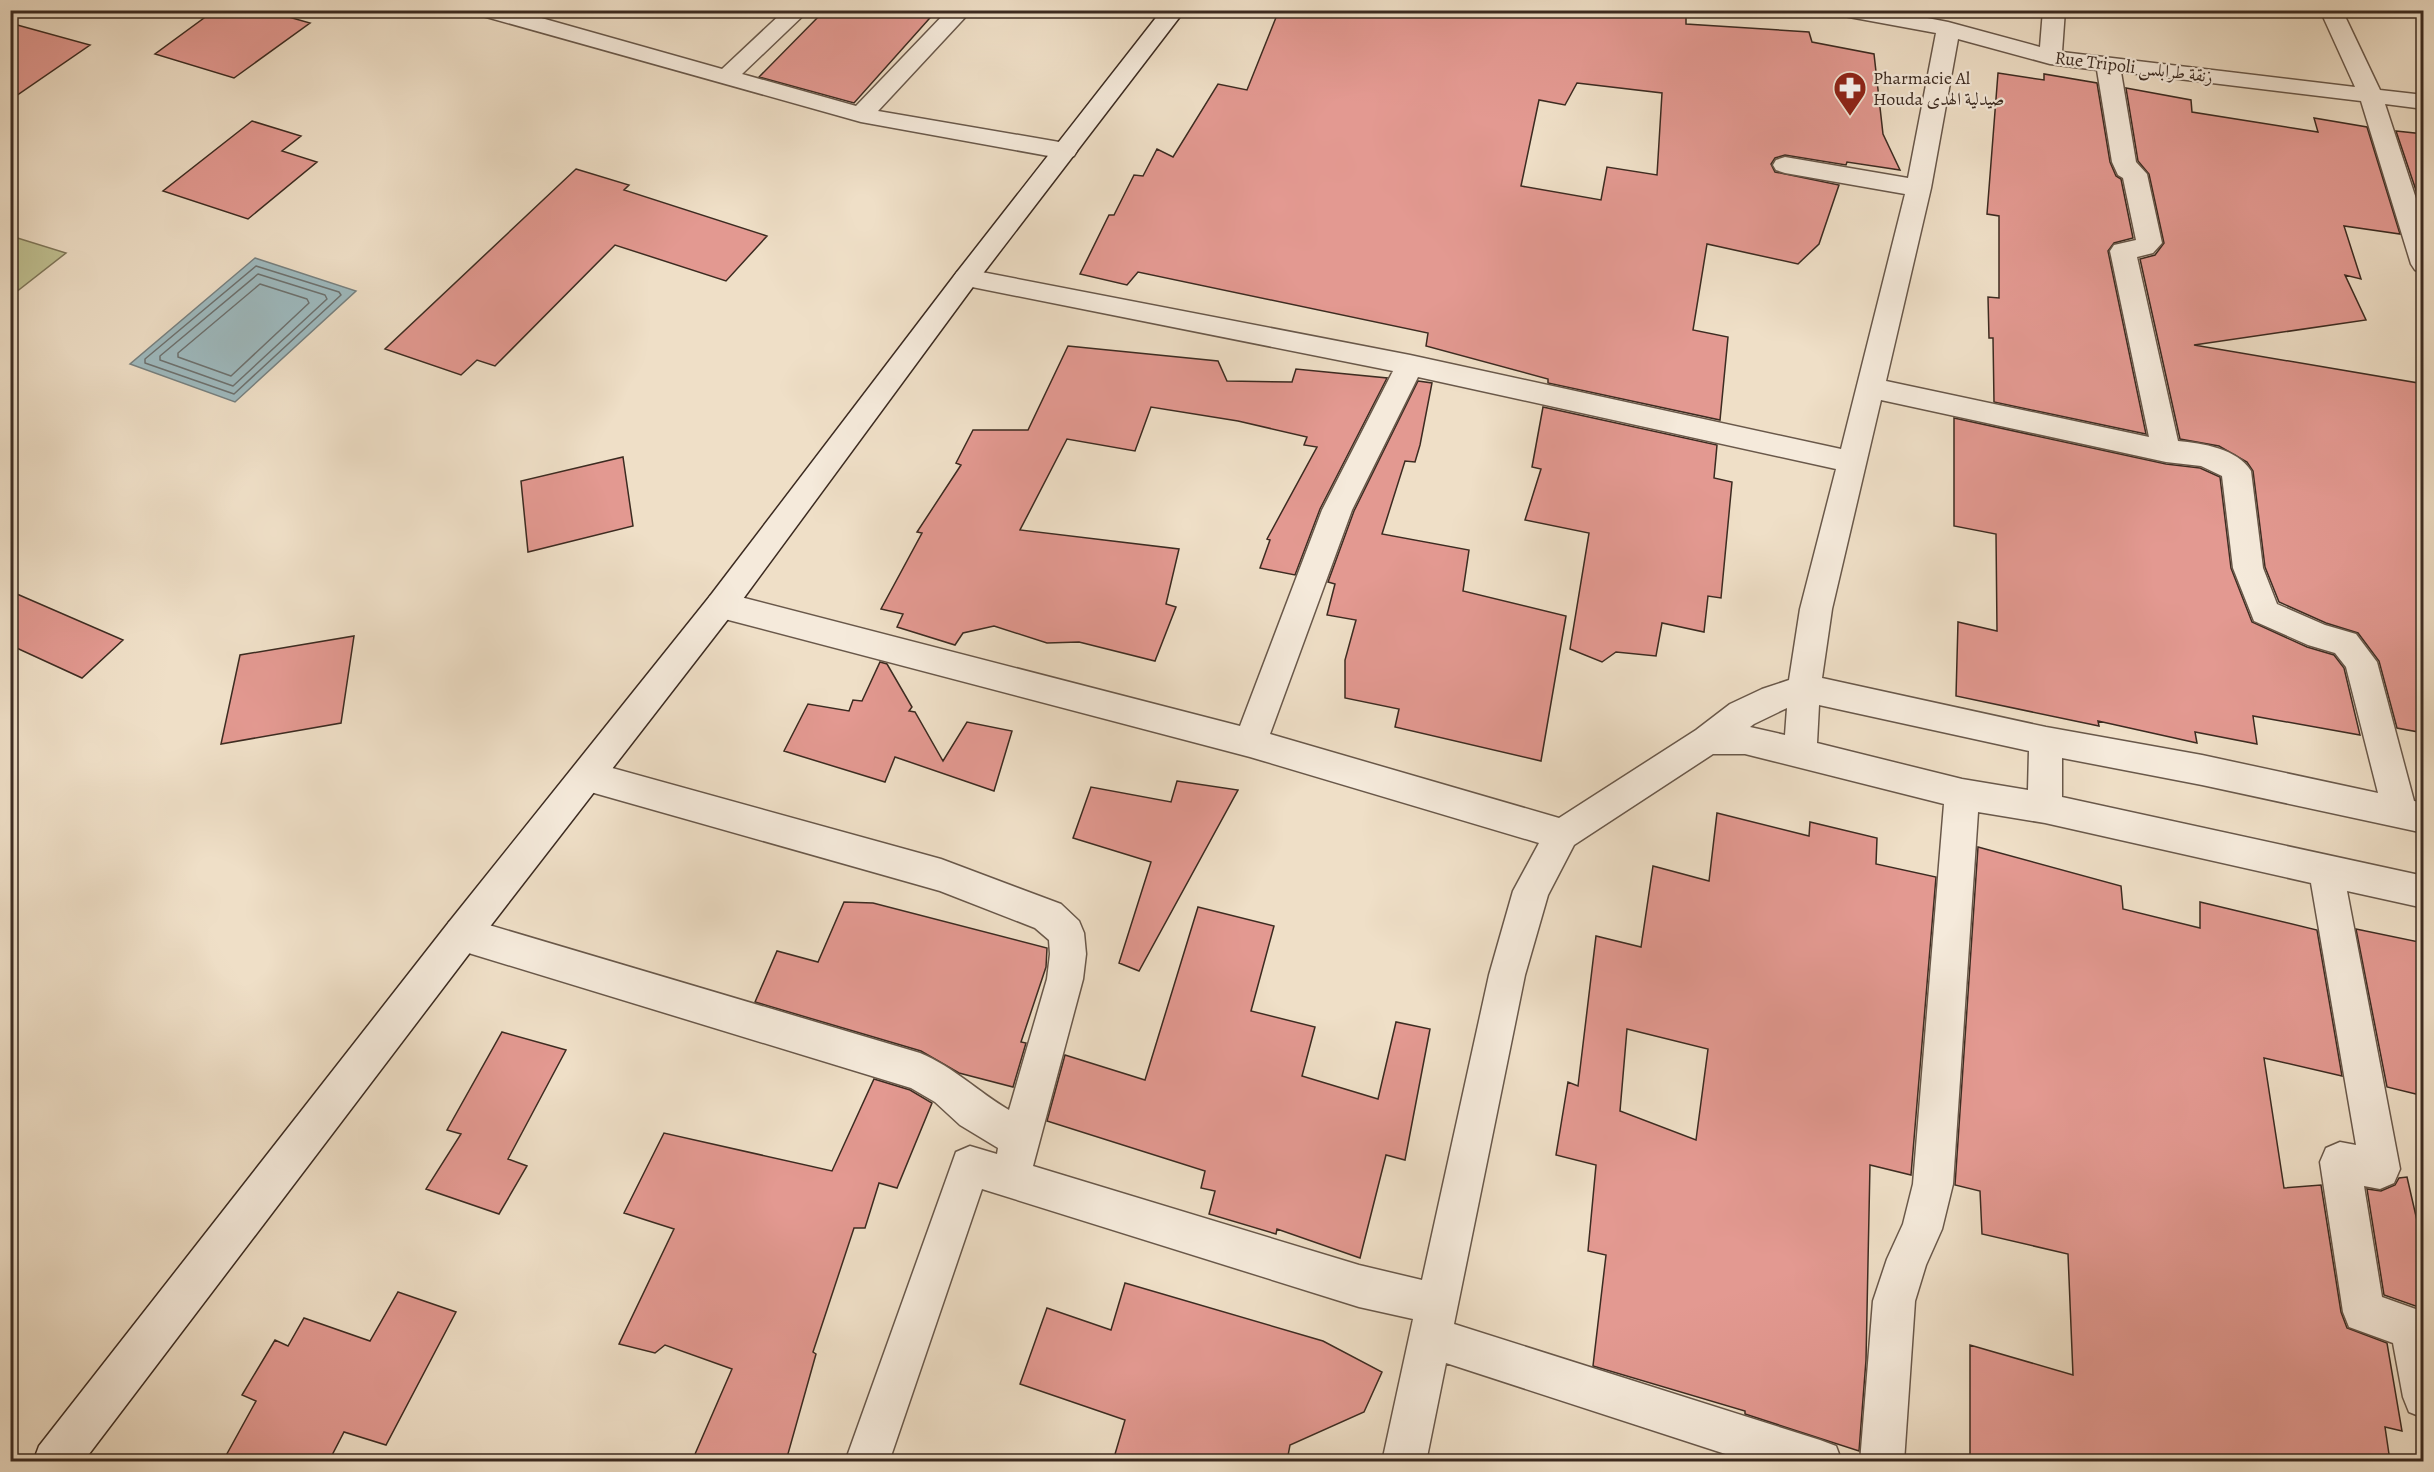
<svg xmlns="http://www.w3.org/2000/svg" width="2434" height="1472" viewBox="0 0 2434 1472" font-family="Alegreya,Amiri,serif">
	<rect width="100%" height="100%" fill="#efdfc7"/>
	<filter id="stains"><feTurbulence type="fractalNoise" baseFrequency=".00333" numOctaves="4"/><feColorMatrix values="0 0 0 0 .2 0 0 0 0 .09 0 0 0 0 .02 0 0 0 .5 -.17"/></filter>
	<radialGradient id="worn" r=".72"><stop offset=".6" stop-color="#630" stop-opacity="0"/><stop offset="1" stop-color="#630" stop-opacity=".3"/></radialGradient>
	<path fill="#bfc091" stroke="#7e7659" stroke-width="1.5" d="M11 236 66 253 11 296 10 236Z"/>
	<path fill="#9ebabf" stroke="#778180" stroke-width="1.5" d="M255 258 356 291 235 402 130 364Z"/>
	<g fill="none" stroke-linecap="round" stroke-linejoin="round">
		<path stroke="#6d7270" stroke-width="1.5" d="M256 266 339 292 341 295 234 394 145 363V359Z
			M258 274 325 295 327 299 233 386 160 360V356Z
			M260 284 307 299 309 303 231 376 178 357V353Z"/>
	</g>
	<path fill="#e39991" stroke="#3c2b21" stroke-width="1.5" fill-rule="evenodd" d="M215 10H264L310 23 234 78 155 54Z
		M825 10H937L854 103 759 77Z
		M1279 10H1686V24L1809 32 1812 42 1874 54 1883 134 1900 170 1847 162 1846 165 1785 155 1775 158 1771 164 1775 172 1839 185 1819 244 1798 264 1707 244 1693 330 1728 337 1720 420 1548 383V379L1426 346 1428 333 1138 272 1127 285 1080 274 1109 215H1114L1134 175 1143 176 1157 149 1173 157 1218 84 1247 90ZM1577 83 1662 93 1657 175 1607 167 1601 200 1521 186 1539 100 1565 105Z
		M10 23 90 45 10 100Z
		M1998 73 2044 80V74L2097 83 2110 162 2116 176 2121 179 2133 238 2114 243 2108 251 2146 434 1994 402 1993 338H1989L1988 297 1999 298V216L1987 214Z
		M2126 88 2191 100 2192 112 2318 132 2314 118 2367 127 2400 234 2344 226 2361 279 2345 275 2366 320 2194 345 2424 384V733L2397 728 2379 661 2358 633 2326 623 2279 602 2265 567 2253 471 2247 462 2219 446 2180 439 2140 259 2155 255 2164 243 2149 174 2138 161Z
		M252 121 301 136 282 151 317 162 248 219 163 191Z
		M2396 131 2424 134V214Z
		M576 169 629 185 624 190 767 236 726 281 615 245 495 366 477 360 461 375 385 349Z
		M1068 346 1218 361 1227 381 1292 382 1296 369 1387 378 1320 509 1295 575 1260 568 1270 540 1267 539 1317 447 1304 445 1307 437 1238 421 1151 407 1135 451 1067 439 1020 530 1179 549 1166 604 1176 607 1155 661 1079 642 1047 643 994 626 963 633 955 645 897 627 903 614 881 609 922 533 917 532 961 465 956 463 973 430H1028Z
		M1418 381 1432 383 1420 445 1415 462 1405 461 1382 534 1469 550 1463 591 1566 616 1541 761 1395 727 1399 709 1345 698V660L1356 620 1327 615 1335 584 1328 582 1354 511Z
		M1543 407 1717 445 1714 478 1732 482 1721 598 1708 596 1704 632 1662 623 1656 656 1616 652 1602 662 1570 649 1589 533 1525 520 1541 469 1532 467Z
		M1954 418 2166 464 2200 468 2220 477 2231 568 2252 622 2307 647 2334 655 2344 668 2360 735 2253 716 2257 744 2195 732 2197 743 2098 721 2099 726 1956 696 1958 622 1997 631 1996 534 1954 526Z
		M623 457 633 526 528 552 521 481Z
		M10 591 123 640 82 678 10 645Z
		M354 636 341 723 221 744 240 655Z
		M880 662 887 664 912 707 909 711 915 712 943 761 967 722 1012 731 994 791 895 757 885 782 784 751 808 704 849 711 853 700 862 701Z
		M1177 781 1238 790 1139 971 1119 963 1151 862 1073 838 1091 787 1171 802Z
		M1717 813 1809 836 1810 822 1877 838 1876 864 1936 877 1911 1175 1870 1165 1866 1360 1859 1451 1745 1414V1411L1593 1366 1606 1255 1588 1251 1596 1165 1556 1155 1568 1082 1578 1086 1596 936 1641 947 1653 866 1709 881ZM1627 1029 1708 1049 1696 1140 1620 1111Z
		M1978 847 2121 886 2123 909 2200 928V902L2317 930 2342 1076 2264 1058 2284 1188 2321 1185 2341 1312 2347 1328 2387 1343 2402 1431 2385 1427 2390 1461H1970V1345L2073 1375 2068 1254 1982 1234 1980 1191 1955 1185Z
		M844 902 873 903 1047 948 1046 967 1021 1042 1026 1043 1013 1087 959 1073 921 1051 755 1002 777 951 818 962Z
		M1198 907 1274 926 1251 1011 1315 1027 1302 1076 1378 1099 1396 1022 1430 1029 1405 1160 1386 1155 1360 1258 1277 1229 1276 1234 1209 1214 1215 1191 1201 1188 1205 1171 1047 1121 1065 1055 1145 1080Z
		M2356 929 2424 943V1096L2387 1087Z
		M502 1032 566 1050 508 1159 527 1166 499 1214 426 1189 461 1134 447 1130Z
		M874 1079 910 1090 932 1103 897 1188 879 1183 865 1228H854L813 1352 816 1354 786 1461 754 1456 753 1461H692L732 1369 665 1345 655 1353 619 1344 674 1229 624 1213 664 1133 832 1171Z
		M2407 1177 2424 1251V1309L2384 1295 2367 1189 2381 1191 2395 1185 2399 1178Z
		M1125 1283 1323 1341 1382 1372 1364 1412 1290 1445 1287 1461H1113L1125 1420 1020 1384 1047 1308 1111 1330Z
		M398 1292 456 1312 386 1445 344 1432 329 1461H223L256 1401 242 1395 275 1340 288 1346 304 1318 370 1341Z"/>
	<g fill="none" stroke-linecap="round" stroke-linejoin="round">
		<g stroke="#69584a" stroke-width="3">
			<path id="street" d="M476 10H513L722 69 785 10H809L742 74 856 106 948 10H972L878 111 1065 143 1074 146 1077 151 1074 156 1065 159 861 122 479 15Z
				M1838 10H1886L1948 22 2040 47 2043 10H2065L2062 52 2355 87 2320 10H2342L2380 90 2424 95V109L2385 104 2424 223V273L2415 270 2411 264 2361 101 2121 72 2136 162 2147 174 2162 243 2153 253 2137 257 2178 441C2202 443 2238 449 2251 471L2263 568 2277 604 2325 625 2356 634 2377 662 2414 801 2424 803V833L2202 785 2062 758V797L2424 876V908L2347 891 2400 1169 2394 1183 2380 1189 2364 1186 2382 1297 2424 1312V1418L2409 1412 2403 1397 2393 1343 2349 1327 2343 1312 2320 1162 2326 1148 2340 1142 2356 1145 2311 883 2045 823 1978 812 1953 1184 1942 1229 1926 1265 1915 1301 1904 1462H1860L1873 1301 1887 1259 1903 1224 1913 1184 1944 804 1745 754H1713L1574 845 1548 895 1525 975 1454 1324 1820 1440 1836 1446 1842 1462H1750L1446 1363 1426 1462H1382L1413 1319 1359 1307 982 1189 889 1462H845L956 1152 970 1146 997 1154 998 1148 960 1125 935 1102 911 1088 462 951 449 946 444 934 449 922 462 917 920 1053C954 1067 978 1092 1009 1110L1047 979 1050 954 1049 940 1035 928 940 891 587 791 575 786 570 776 575 766 587 761 941 859 1061 904 1079 921 1084 933 1086 954 1083 979 1033 1166 1359 1265 1422 1280 1489 975 1513 891 1539 843 1250 757 721 618 710 614 705 605 710 596 721 592 1240 726 1322 510 1393 371 957 284 953 278 957 272 966 269 1410 355 1841 449 1905 194 1785 173 1776 170 1773 165 1776 160 1785 157 1908 178 1936 33 1849 17 1841 15ZM1958 39 2050 64 2097 70 2112 162 2118 175 2123 178 2136 240 2114 245 2110 251 2149 437 1886 381 1931 188ZM1418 377 1836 469 1800 609 1789 680 1762 689 1730 704 1696 730 1559 818 1270 734 1352 510ZM1881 400 2166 462 2201 466 2222 476 2233 568 2254 621 2308 645 2335 653 2346 667 2378 793 2202 755 2046 727 1822 678 1832 609ZM1819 705 2029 751 2028 790 1962 779 1817 743ZM1787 708 1785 735 1750 727 1754 724Z"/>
		</g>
		<g stroke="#3c2b21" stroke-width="3">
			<path id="secondary" d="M1162 10H1185L975 284 732 614 475 946 83 1462H33L39 1446 449 922 710 596 957 272Z"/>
		</g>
		<use href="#street" fill="#f5eadb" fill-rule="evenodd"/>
		<use href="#secondary" fill="#f5eadb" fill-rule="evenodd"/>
	</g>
	<defs>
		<g id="pharmacy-pin" transform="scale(1.725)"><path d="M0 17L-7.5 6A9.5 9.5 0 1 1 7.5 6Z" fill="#8f2418" stroke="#f5eadb"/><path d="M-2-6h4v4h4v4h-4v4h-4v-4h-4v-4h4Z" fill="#fff"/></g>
	</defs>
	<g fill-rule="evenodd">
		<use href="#pharmacy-pin" x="1850" y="88"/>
	</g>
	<g text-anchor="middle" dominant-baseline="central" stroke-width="4.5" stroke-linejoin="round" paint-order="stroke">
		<g font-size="18" fill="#3c2b21" stroke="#f5eadb">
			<text transform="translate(2134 67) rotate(7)">Rue Tripoli زنقة طرابلس</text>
		</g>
		<g font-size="18" fill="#3c2b21" stroke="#f5eadb" text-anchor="start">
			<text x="1873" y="78">Pharmacie Al<tspan x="1873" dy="21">Houda صيدلية الهدى</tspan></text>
		</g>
	</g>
	<rect width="2434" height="1472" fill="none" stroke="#efdfc7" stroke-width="36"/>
	<rect x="12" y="12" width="2410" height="1448" fill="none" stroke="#3c2b21" stroke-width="3"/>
	<rect x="18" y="18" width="2398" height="1436" fill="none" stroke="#3c2b21" stroke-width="1.5"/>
	<rect width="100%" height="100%" filter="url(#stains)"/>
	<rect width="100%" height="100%" fill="url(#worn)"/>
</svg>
